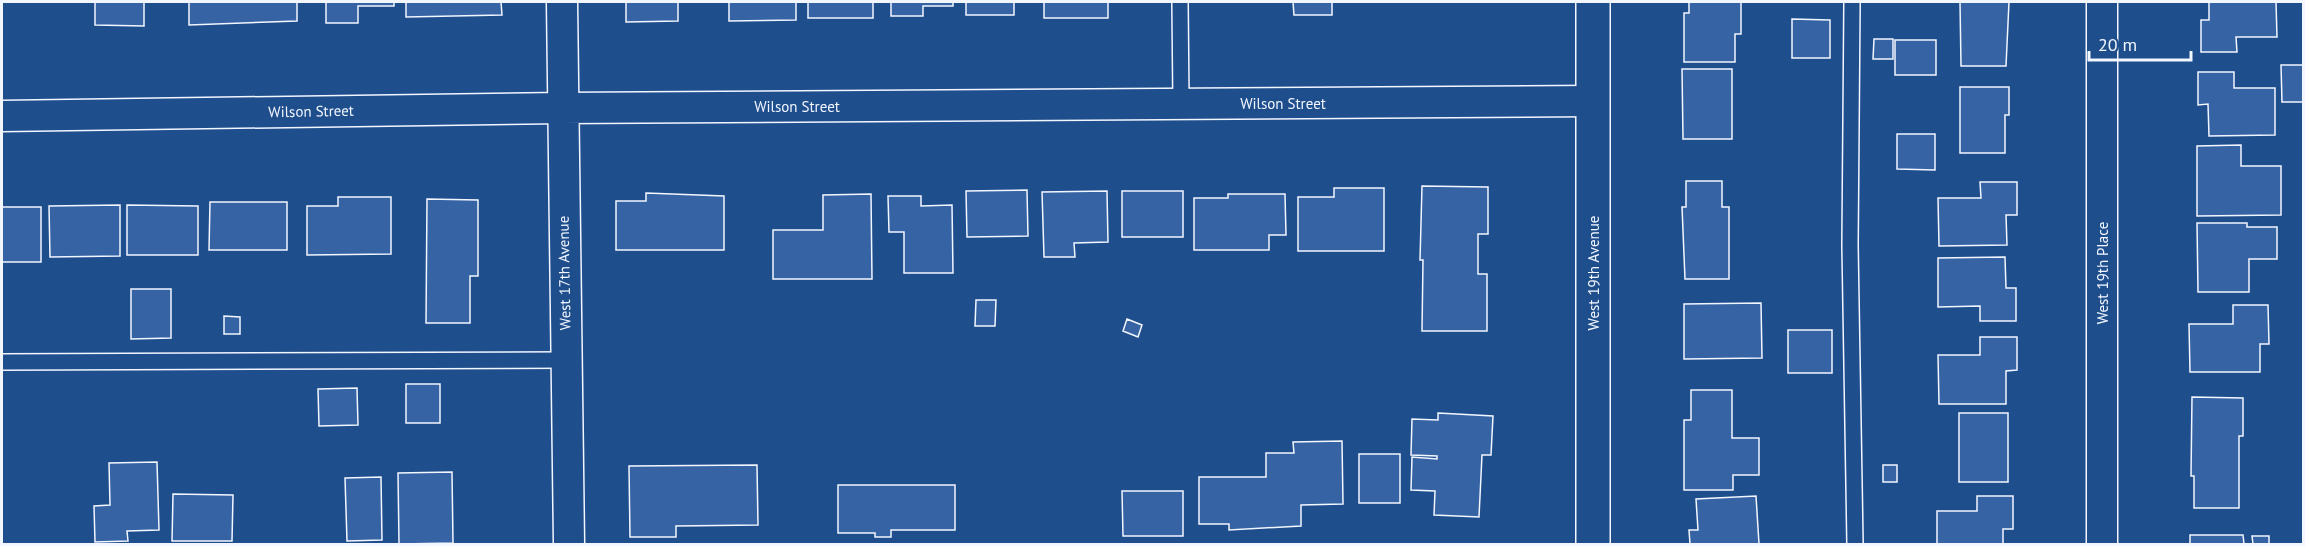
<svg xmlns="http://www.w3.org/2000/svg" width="2305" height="546" viewBox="0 0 2305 546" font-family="'PT Sans',sans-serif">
	<rect width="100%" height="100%" fill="#1f4e8c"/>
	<path fill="#3563a3" stroke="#f2f6ff" stroke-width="1.5" d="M95 2H144V26L95 25Z
		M189 2H297V21L189 25Z
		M326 2H394V6H358V23H326Z
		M406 2H501L502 15 406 17Z
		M626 2H678V21L626 22Z
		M729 2H796V20L729 21Z
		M808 2H873V18H808Z
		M891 2H953V6H923V16H891Z
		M966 2H1014V15H966Z
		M1044 2H1108V18H1044Z
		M1293 2H1332V15H1294Z
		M1689 2H1741V34H1735V62H1684V13H1689Z
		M1960 2H2009L2006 66H1961Z
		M2209 2H2276L2277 37H2236L2237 52H2201V20H2209Z
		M1792 19 1830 20V58H1792Z
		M1874 39H1893V59H1873Z
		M1895 40H1936V75H1895Z
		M2281 65H2304V102H2282Z
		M1682 69H1732V139H1683Z
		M2198 72H2234V88H2275V135L2209 136 2208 104 2198 105Z
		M1960 87H2009V115H2005V153H1960Z
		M1897 134H1935V170L1897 169Z
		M2241 145V166H2281V215L2197 216V146Z
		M1686 181H1722V207H1729V279H1685L1682 207H1686Z
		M1980 182H2017V215H2006L2007 245 1939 246 1938 198H1981Z
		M1422 186 1488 187V234H1478V274H1487V331H1422L1423 260H1420Z
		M1334 188H1384V251H1298V197H1334Z
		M1027 190 1028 236 967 237 966 191Z
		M1107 191 1108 242 1074 243 1075 257H1044L1042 192Z
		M1122 191H1183V237H1122Z
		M646 193 724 196V250H616V201H646Z
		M871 194 872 279H773V230H823V195Z
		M1228 194H1285L1286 235H1269V250H1194V198H1228Z
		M888 196H921V206L952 205 953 273H904V232H889Z
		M338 197H391V254L307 255V206H338Z
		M427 199 478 200V276H470V323H426Z
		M210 202H287V250H209Z
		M120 205V256L50 257 49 206Z
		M127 205 198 206V255H127Z
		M2 207H41V262H2Z
		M2197 223H2247V227H2277V259H2249V292H2198Z
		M2005 257 2006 288H2016V321H1980V306L1938 307V258Z
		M131 289H171V338L131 339Z
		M976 300H996L995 326H975Z
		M1761 303 1762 358 1684 359V304Z
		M2233 305H2268L2269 344H2260V372H2190L2189 324H2233Z
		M224 316 240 317V334H224Z
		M1127 319 1142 325 1138 337 1123 331Z
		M1788 330H1832V373H1788Z
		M1980 337H2017V370L2006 371V404H1939L1938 355H1980Z
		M406 384H440V423H406Z
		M357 388 358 425 319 426 318 389Z
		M1691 390H1732V438H1759V475H1733V490H1684V420H1691Z
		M2192 397 2243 398V436H2239V508H2194V476H2191Z
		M1438 413 1493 416 1491 455H1482L1479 517 1434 515 1435 491 1411 490 1412 457 1437 459V456L1411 455 1412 419 1438 420Z
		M1959 413H2008V482H1959Z
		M1342 441 1343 504 1301 505V526L1229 530V524H1199V477H1266V453H1294L1293 442Z
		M1359 454H1400V503H1359Z
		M157 462 159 530 127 531 128 541 95 542 94 506 110 505 109 463Z
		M757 465 758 525 676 526V537H630L629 466Z
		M1883 465H1897V482H1883Z
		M452 472 453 543 399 544 398 473Z
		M381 477 382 540 347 541 345 478Z
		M838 485H955V530H891V537H875V533H838Z
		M1122 491H1183V536H1123Z
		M173 494 233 495 232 541H172Z
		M1756 496 1759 544H1690L1689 530H1698L1696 499Z
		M1977 496H2013V529H2003V544H1937V511H1977Z
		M2190 535H2243L2244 544H2190Z
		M2252 536H2269V544H2253Z"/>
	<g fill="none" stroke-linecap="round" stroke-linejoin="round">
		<g stroke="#f2f6ff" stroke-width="18">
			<path id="service" d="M1180 2 1181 103
				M1852 2 1850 245 1855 544
				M2 362 566 360"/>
		</g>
		<g stroke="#f2f6ff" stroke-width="33">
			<path id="minor" d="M562 2 569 544
				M2102 2V544
				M2 116 562 108 1593 101"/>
		</g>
		<g stroke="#f2f6ff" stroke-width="36">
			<path id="tertiary" d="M1593 2V544"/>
		</g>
		<use href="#service" stroke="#1f4e8c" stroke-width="15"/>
		<use href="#minor" stroke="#1f4e8c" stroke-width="30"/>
		<use href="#tertiary" stroke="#1f4e8c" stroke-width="33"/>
	</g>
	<g text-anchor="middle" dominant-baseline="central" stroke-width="4.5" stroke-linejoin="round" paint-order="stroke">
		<g font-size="15" fill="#f2f6ff" stroke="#1f4e8c">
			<text x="1283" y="103">Wilson Street</text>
			<text x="797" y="106">Wilson Street</text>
			<text transform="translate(311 111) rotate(-1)">Wilson Street</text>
			<text transform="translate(564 273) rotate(-91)">West 17th Avenue</text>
			<text transform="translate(1593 273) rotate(-90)">West 19th Avenue</text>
			<text transform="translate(2102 273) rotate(-90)">West 19th Place</text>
		</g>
	</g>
	<rect width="2305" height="546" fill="none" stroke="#f2f6ff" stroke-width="6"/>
	<path d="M2089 51v9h102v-9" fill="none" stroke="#f2f6ff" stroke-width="3"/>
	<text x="2098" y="51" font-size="18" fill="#f2f6ff" stroke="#1f4e8c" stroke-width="4.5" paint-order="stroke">20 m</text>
</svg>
